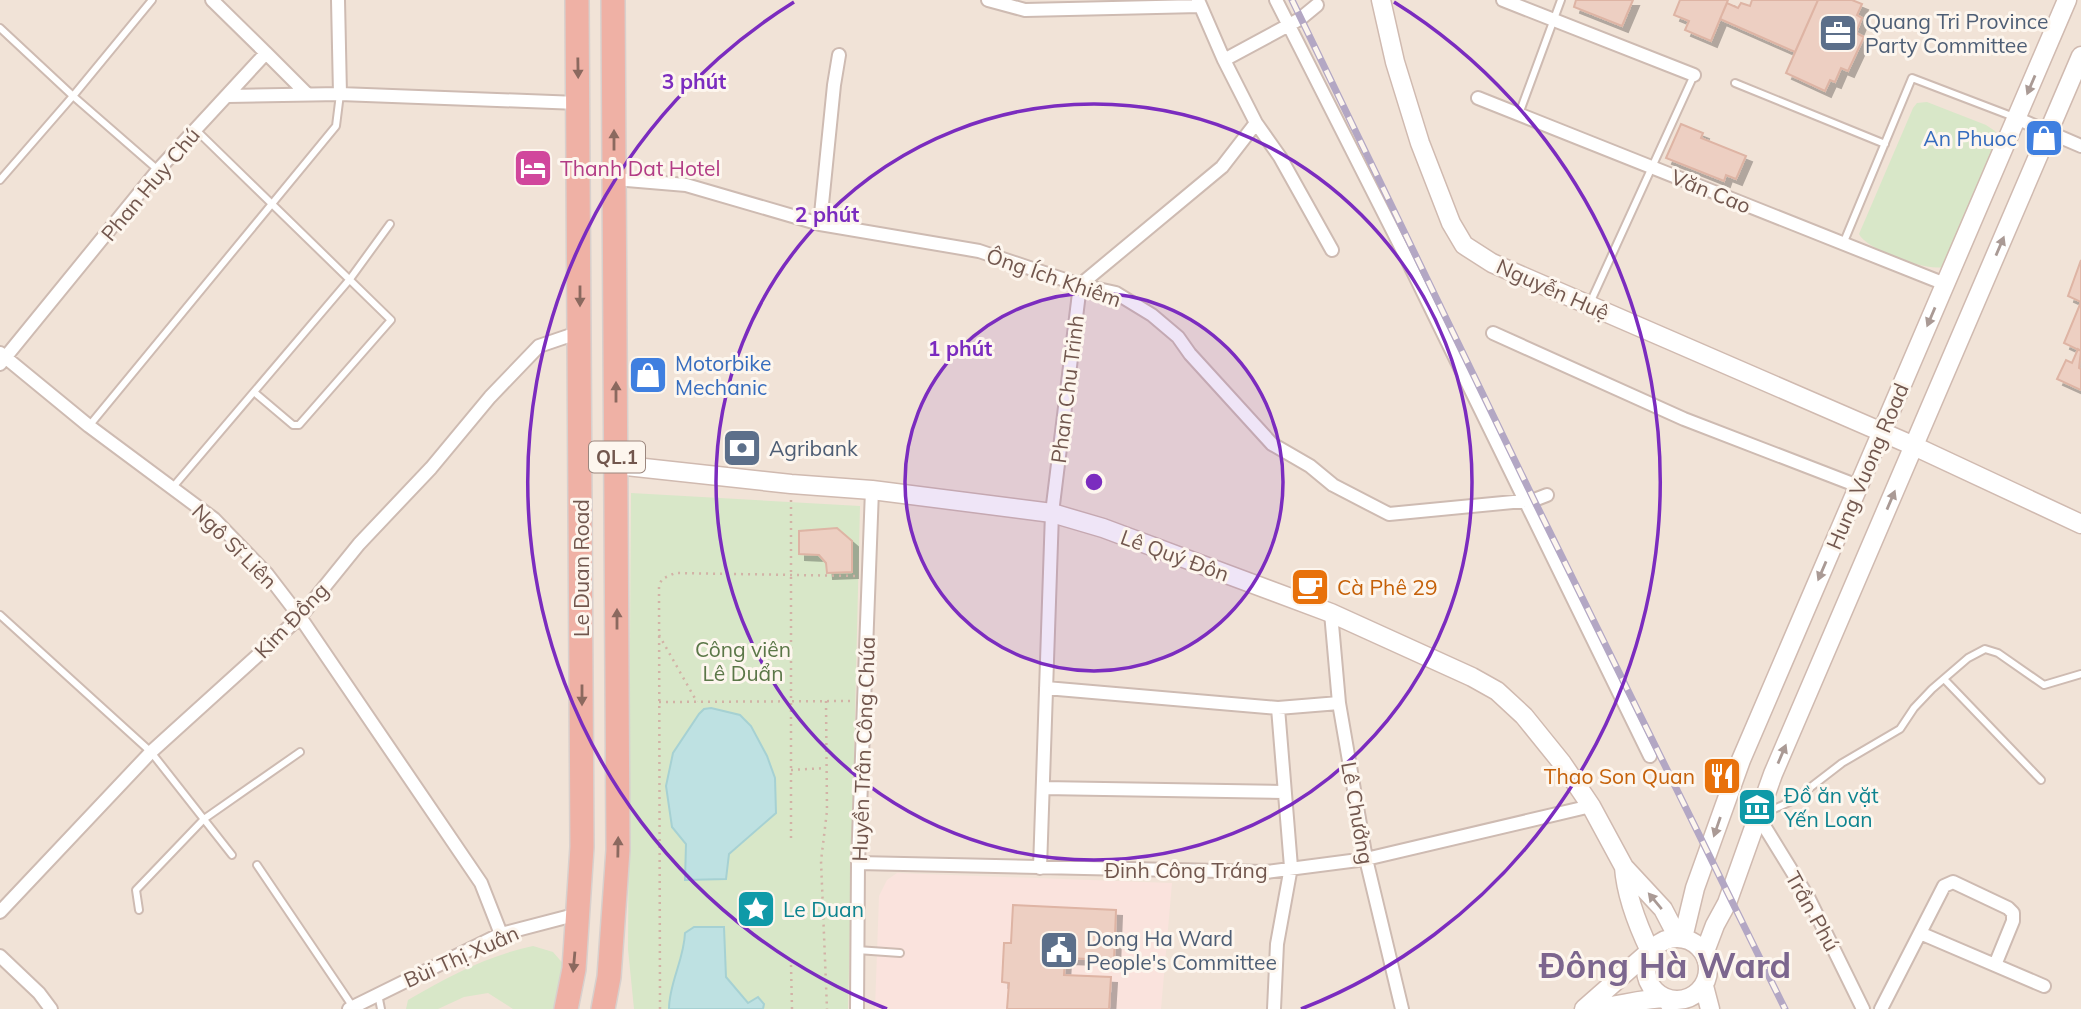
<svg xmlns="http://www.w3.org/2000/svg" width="2081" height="1009" viewBox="0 0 2081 1009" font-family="Mulish,sans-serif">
	<defs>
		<filter id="shadow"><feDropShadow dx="6" dy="6" stdDeviation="0" flood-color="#0004"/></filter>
	</defs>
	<rect width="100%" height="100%" fill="#faf2e8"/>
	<path fill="#f1e3d7" d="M0 0H2081V1009H0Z"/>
	<path fill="#fae3dd" d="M897 873 1172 883 1161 1009H875L879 896 887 880Z"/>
	<path fill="#d8e7c8" d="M1927 102 1986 125 1995 131 2000 146 1946 266C1931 274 1865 249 1859 234L1913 108 1917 103Z
		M631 493 860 506 848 1009H634L628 949Z
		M533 946 553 952 566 967 563 1009H513L488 993 464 997 438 1009H406L408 1000C449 976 487 956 533 946Z"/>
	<path fill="#bee1e2" stroke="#a6d1d3" stroke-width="2" d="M711 708 740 715 751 726 767 756 775 778 776 813 729 854 726 879 685 880 686 844 672 827 666 786 673 753 699 714 704 709Z
		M694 927H724L726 977 748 1003 758 997 764 1004 763 1009H669C669 983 684 960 685 933Z"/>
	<path fill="#edcfc2" stroke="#deb4a4" stroke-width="2" filter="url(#shadow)" d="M1576 0H1633L1622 26 1574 7Z
		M1680 0H1728L1711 41 1685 30 1689 21 1674 15Z
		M1752 0H1818L1795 52 1720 19 1727 3 1738 8 1741 3 1750 6Z
		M1818 0H1852L1862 4 1857 15 1862 18 1856 33 1864 37 1848 71 1841 68 1835 82 1830 80 1825 91 1786 73Z
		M1681 124 1703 133 1701 138 1746 156 1736 179 1726 175 1724 181 1666 158Z
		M2081 260V302L2068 296Z
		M2081 302V351L2064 343Z
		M2078 349 2081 351 2079 368 2081 369V390L2057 379 2066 360 2072 363Z
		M837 528 852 541V572L827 573 826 563 819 555 799 554V531Z
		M1013 905 1116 910 1114 960 1065 958 1064 975 1111 977 1109 1009H1007L1009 983 1002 982 1004 943H1011Z"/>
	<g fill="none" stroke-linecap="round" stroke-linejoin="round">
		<g stroke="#cebbb2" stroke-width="10">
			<path id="lane" d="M0 28 73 96 158 170
				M1735 83 1885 144
				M1519 114 1561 0
				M195 129 391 320 299 425H293L254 392
				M0 180 73 96 152 0
				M1843 244 1912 78 2014 117
				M1590 303 1694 75
				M89 426 336 126 340 94
				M173 487 350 279 390 224
				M0 615 151 752 232 855
				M1944 679 2041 780
				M1763 814 1794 800 1842 763 1900 729 1914 708 1932 689 1968 658 1985 649 1998 653 2044 685 2081 674
				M257 865 353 1007
				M139 910 136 890 204 819 300 752
				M857 950 900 953
				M378 994 381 1009"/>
		</g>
		<g stroke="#cebbb2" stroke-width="16">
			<path id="street" d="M212 0 266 53
				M338 0 340 94
				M988 0 1025 10 1200 6
				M1276 0 1402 249 1650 756
				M1503 0 1694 75
				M1224 60 1300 19 1317 5
				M228 96 340 94 578 103
				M1478 98 1945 284
				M2016 118 2081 146
				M1256 123 1280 157 1332 250
				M615 179 686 185 820 224 979 251 1080 285 1116 293 1152 315 1178 337 1190 354 1272 444 1310 466 1333 485 1389 514 1534 500 1547 495
				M820 224 834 85 839 55
				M1493 333 1684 419 1858 486
				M0 353 89 426 214 519 267 574 300 617 481 883 501 934
				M0 364 158 170 266 53 308 95
				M1331 613 1339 703 1366 859 1402 1009
				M1046 688 1278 708 1339 703
				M1043 788 1283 792
				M1758 816 1809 899 1863 1009
				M858 863 1266 872 1366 859 1591 806
				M1040 868 1052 513 1080 285 1222 167 1256 123 1224 60 1198 0
				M0 912 151 752 300 617 359 544 431 468 490 397 539 346 580 332
				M1920 933 2044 986
				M0 956 39 993 51 1009
				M349 1009 501 934 578 914
				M857 1009 858 863 872 490
				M1274 1009 1277 944 1291 867 1278 708
				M1881 1009 1944 886 1953 882 2008 908 2013 913V921L1995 965"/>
		</g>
		<g stroke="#d0bab0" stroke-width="21">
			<path id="secondary" d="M1381 0 1395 62 1420 143 1451 223 1464 245 1492 263 1914 446 2081 524
				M617 465 791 484 872 490 1052 513 1103 528 1331 613 1472 677 1497 691 1524 716 1562 763 1591 806 1624 867 1663 909 1674 930 1683 938 1695 888 1741 760 2067 0
				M1646 969a31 31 0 1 1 62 0a31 31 0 1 1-62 0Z
				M1704 954 1715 925 1727 903 1773 774 2081 56
				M1704 986 1710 1009
				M1584 1009 1650 951C1638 926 1626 895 1624 867
				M1585 1009C1612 1008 1638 999 1665 998L1669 1003"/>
		</g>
		<g stroke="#d8d0cd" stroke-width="26">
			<path id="highway" d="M566 1009 574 969 582 847 577 0
				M603 1009 609 977 618 850 613 0"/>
		</g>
		<path stroke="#d2b2a6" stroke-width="2.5" stroke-dasharray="2 5" stroke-linecap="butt" d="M791 500V843
			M659 635 697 702
			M826 701 827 811 821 861 827 1009
			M659 702 852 701
			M791 770 826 768
			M791 965 792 1009
			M660 1009 659 586 662 579 675 573 856 576"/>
		<use href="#lane" stroke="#fff" stroke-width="6"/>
		<use href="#street" stroke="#fff" stroke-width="12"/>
		<use href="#secondary" stroke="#fff" stroke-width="18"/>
		<use href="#highway" stroke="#efb1a5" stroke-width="23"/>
		<g stroke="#b3a7c4" stroke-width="7">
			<path id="rail" d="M1292 0 1534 500 1785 1009"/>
		</g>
		<use href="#rail" stroke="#fdf6ee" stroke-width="4.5" stroke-dasharray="13" stroke-linecap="butt"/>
	</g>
	<defs><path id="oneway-solid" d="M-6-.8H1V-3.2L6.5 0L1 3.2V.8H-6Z" transform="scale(1.75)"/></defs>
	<g fill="#8b695f">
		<use href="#oneway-solid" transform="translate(578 68) rotate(89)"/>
		<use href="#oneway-solid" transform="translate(614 140) rotate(-90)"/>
		<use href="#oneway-solid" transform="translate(580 296) rotate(90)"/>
		<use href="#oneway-solid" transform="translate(616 392) rotate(-90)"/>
		<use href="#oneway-solid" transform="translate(617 619) rotate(-90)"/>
		<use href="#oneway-solid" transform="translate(582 695) rotate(90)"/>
		<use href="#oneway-solid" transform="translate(618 847) rotate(-89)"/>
		<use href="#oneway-solid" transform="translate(574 962) rotate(95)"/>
	</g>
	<g fill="#aa9a95">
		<use href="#oneway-solid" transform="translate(2031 85) rotate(113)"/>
		<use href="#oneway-solid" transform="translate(2000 246) rotate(-67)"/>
		<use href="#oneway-solid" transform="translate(1931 317) rotate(113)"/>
		<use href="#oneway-solid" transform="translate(1891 500) rotate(-67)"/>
		<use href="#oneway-solid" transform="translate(1822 571) rotate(113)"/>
		<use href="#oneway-solid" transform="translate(1782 754) rotate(-67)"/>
		<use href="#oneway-solid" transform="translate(1717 827) rotate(109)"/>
		<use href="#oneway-solid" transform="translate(1655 901) rotate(-130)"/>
	</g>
	<circle cx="1094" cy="482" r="189" fill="#7b2cbf" fill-opacity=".12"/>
	<g fill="none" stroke="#7b2cbf" stroke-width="3.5">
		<circle cx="1094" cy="482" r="189"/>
		<circle cx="1094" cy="482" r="378"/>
		<path d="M887 1009A566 566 0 0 1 794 2M1394 2A566 566 0 0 1 1301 1009"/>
	</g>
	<defs>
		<g id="office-square" transform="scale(2.0125)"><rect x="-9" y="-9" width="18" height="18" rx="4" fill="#5c6f8a" stroke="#fdf6ee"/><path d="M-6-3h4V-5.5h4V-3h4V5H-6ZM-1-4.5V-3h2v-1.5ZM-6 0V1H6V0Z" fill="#fff"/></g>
		<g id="shop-square" transform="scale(2.0125)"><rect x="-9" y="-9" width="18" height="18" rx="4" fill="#3f7fe0" stroke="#fdf6ee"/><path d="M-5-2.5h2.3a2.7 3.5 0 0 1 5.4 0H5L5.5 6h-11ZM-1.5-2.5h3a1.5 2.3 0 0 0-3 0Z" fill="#fff"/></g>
		<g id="hotel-square" transform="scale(2.0125)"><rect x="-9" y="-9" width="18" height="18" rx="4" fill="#d1479c" stroke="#fdf6ee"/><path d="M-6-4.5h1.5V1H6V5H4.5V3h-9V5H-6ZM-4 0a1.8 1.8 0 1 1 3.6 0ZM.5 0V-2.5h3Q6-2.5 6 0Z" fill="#fff"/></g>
		<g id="bank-square" transform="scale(2.0125)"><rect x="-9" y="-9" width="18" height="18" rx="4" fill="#5c6f8a" stroke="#fdf6ee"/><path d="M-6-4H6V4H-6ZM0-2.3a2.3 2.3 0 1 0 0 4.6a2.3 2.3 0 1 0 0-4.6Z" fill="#fff"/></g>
		<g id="cafe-square" transform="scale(2.0125)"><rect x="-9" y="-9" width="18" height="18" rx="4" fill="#e8710a" stroke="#fdf6ee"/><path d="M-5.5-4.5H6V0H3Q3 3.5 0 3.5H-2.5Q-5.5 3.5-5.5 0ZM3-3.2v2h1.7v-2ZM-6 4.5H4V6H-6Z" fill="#fff"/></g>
		<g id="restaurant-square" transform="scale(2.0125)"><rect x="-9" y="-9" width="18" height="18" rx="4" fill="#e8710a" stroke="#fdf6ee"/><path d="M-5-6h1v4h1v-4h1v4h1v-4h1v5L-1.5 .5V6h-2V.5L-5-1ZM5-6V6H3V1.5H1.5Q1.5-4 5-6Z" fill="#fff"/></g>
		<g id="museum-square" transform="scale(2.0125)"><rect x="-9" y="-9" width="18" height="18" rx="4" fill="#0f9aa8" stroke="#fdf6ee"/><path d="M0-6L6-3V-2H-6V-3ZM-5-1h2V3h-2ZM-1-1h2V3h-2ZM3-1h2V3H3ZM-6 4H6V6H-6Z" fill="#fff"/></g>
		<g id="sight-square" transform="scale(2.0125)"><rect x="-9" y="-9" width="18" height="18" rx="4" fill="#0f9aa8" stroke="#fdf6ee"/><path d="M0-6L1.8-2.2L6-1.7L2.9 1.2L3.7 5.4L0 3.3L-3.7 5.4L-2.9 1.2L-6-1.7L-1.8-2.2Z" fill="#fff"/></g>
		<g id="civic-square" transform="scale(2.0125)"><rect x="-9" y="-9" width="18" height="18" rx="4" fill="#5c6f8a" stroke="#fdf6ee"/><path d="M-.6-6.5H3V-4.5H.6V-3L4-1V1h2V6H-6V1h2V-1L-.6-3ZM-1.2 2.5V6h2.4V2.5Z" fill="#fff"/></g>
	</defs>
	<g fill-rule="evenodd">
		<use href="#office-square" x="1838" y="33"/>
		<use href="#shop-square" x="2044" y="138"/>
		<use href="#hotel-square" x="533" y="168"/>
		<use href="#shop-square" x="648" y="375"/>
		<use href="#bank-square" x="742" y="448"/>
		<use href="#cafe-square" x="1310" y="587"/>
		<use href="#restaurant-square" x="1722" y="776"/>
		<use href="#museum-square" x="1757" y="807"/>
		<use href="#sight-square" x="756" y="909"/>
		<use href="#civic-square" x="1059" y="950"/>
	</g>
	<g text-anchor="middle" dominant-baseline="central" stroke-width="6" stroke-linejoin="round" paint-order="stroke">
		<rect fill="#fdf6ee" stroke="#9c877e" stroke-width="2" x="589" y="441.5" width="56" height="31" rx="5"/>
		<g font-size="19" font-weight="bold" fill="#72574e">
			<text x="617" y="457">QL.1</text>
		</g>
		<g font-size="21" fill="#4e5e75" stroke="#fdf6ee" text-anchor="start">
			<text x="1865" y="21">Quang Tri Province<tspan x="1865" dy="24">Party Committee</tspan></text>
			<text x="769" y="448">Agribank</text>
			<text x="1086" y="938">Dong Ha Ward<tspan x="1086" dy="24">People's Committee</tspan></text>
		</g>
		<g font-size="21" fill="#366cbe" stroke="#fdf6ee" text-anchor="end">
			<text x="2017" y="138">An Phuoc</text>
			<text x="675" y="363" text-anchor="start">Motorbike<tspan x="675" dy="24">Mechanic</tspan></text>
		</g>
		<g font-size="21" fill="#b23c85" stroke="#fdf6ee" text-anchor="start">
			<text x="560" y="168">Thanh Dat Hotel</text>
		</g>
		<g font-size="21" fill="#72574e" stroke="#fdf6ee">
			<text transform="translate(150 184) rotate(-50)">Phan Huy Chú</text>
			<text transform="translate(1711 191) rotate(22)">Văn Cao</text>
			<text transform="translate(1054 277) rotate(19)">Ông Ích Khiêm</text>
			<text transform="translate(1553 289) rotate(24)">Nguyễn Huệ</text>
			<text transform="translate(1067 389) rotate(-83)">Phan Chu Trinh</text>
			<text transform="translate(1867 466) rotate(-67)">Hung Vuong Road</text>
			<text transform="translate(235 546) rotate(45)">Ngô Sĩ Liên</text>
			<text transform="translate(1175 555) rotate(20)">Lê Quý Đôn</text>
			<text transform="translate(581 568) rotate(-90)">Le Duan Road</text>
			<text transform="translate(291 620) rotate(-46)">Kim Đồng</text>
			<text transform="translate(863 749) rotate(-88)">Huyền Trân Công Chúa</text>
			<text transform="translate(1358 813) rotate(80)">Lê Chưởng</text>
			<text x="1186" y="870">Đinh Công Tráng</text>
			<text transform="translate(1813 911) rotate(61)">Trần Phú</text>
			<text transform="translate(461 956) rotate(-24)">Bùi Thị Xuân</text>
		</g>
		<g font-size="21" fill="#c56008" stroke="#fdf6ee" text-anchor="start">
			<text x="1337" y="587">Cà Phê 29</text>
			<text x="1695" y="776" text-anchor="end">Thao Son Quan</text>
		</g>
		<g font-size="21" fill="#5b7748" stroke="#fdf6ee">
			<text x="743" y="649">Công viên<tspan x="743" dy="24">Lê Duẩn</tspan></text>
		</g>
		<g font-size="21" fill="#0d838f" stroke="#fdf6ee" text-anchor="start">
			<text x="1784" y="795">Đồ ăn vặt<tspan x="1784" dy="24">Yến Loan</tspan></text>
			<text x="783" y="909">Le Duan</text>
		</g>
		<g font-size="35" font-weight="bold" fill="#7c668e" stroke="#fdf6ee">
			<text x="1665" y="965">Đông Hà Ward</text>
		</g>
	</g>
	<circle cx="1094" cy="482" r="10" fill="#7b2cbf" stroke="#fdf6ee" stroke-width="3.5"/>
	<g font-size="21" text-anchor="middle" font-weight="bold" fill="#7b2cbf" stroke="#fdf6ee" stroke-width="6" stroke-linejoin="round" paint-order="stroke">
		<text x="694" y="89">3 phút</text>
		<text x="827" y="222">2 phút</text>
		<text x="960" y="356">1 phút</text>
	</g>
</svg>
